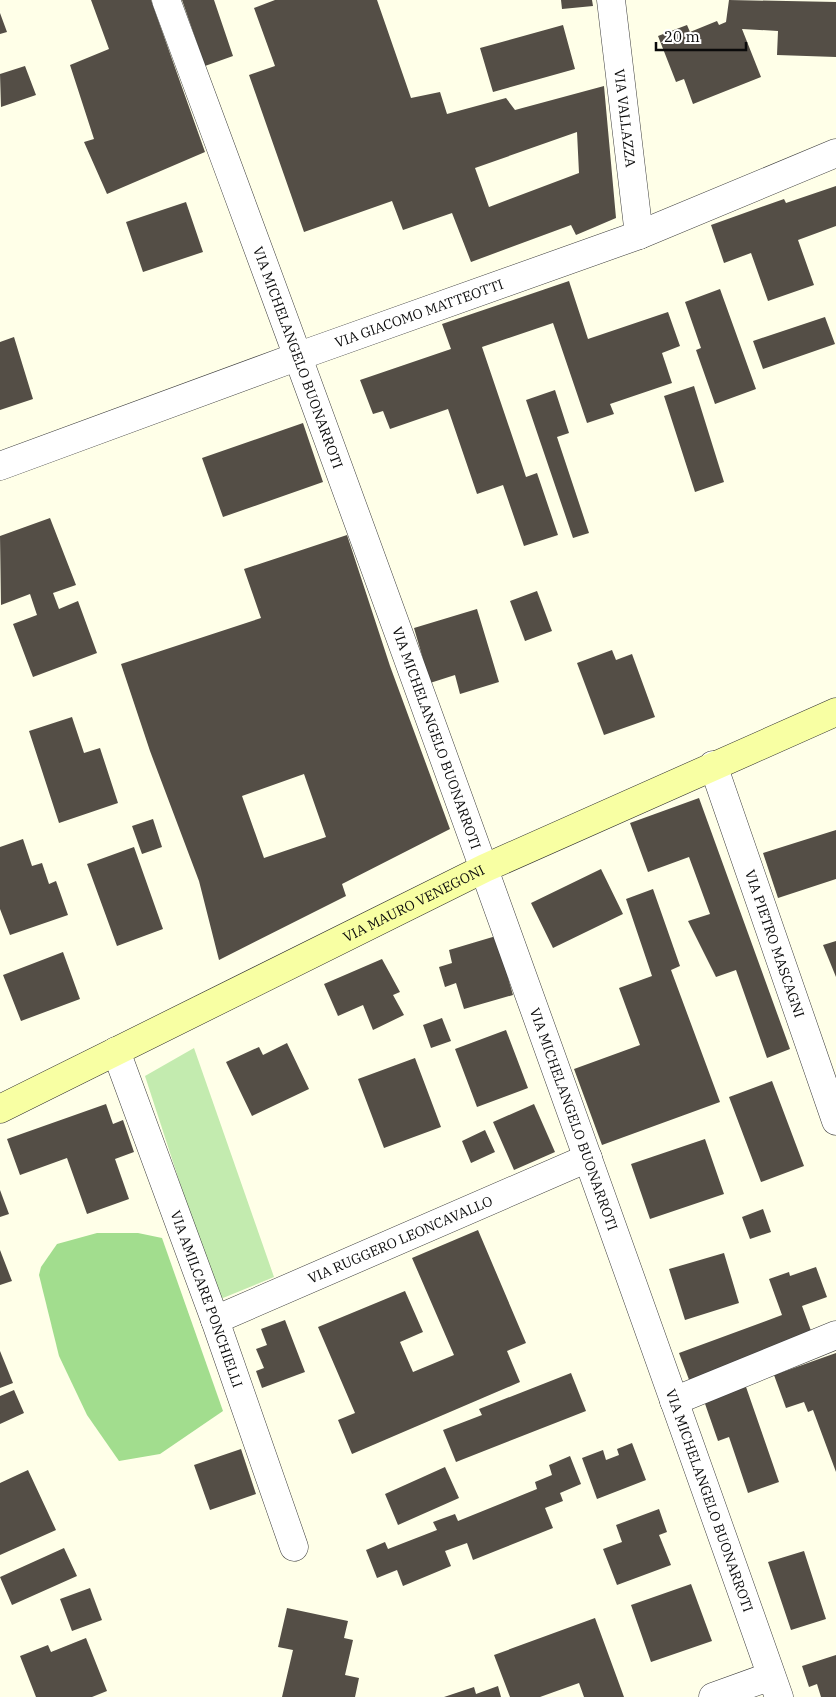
<svg xmlns="http://www.w3.org/2000/svg" width="836" height="1697" viewBox="0 0 836 1697" font-family="'IBM Plex Serif',serif">
	<rect width="100%" height="100%" fill="#ffffe8"/>
	<path fill="#c3ebaf" d="M194 1048 274 1277 218 1300 145 1076Z"/>
	<path fill="#a2dd8e" d="M97 1233H138L162 1238 223 1411 160 1454 119 1461 87 1415 59 1356 39 1275 41 1267 57 1244Z"/>
	<path fill="#544e46" fill-rule="evenodd" d="M91 0H151L205 152 107 194 84 142 94 139 70 65 109 49Z
		M182 0H214L233 56 205 66Z
		M275 0H377L411 98 440 92 447 114 506 98 515 110 604 86 616 218 576 235 571 225 471 262 452 213 403 230 392 201 304 232 249 75 275 66 254 8ZM577 132 579 173 489 207 475 168Z
		M561 0H592L593 6 562 9Z
		M729 0 836 2V57L777 55 778 31 742 29 761 77 693 104 684 79 676 82 658 36 687 25 690 32 717 21 719 25 726 22Z
		M0 13 7 32 0 34Z
		M563 25 575 69 493 92 480 48Z
		M25 66 36 95 1 107 0 74Z
		M836 186V226L798 240 814 285 768 301 751 253 724 263 711 225 784 199 786 203Z
		M186 202 203 252 143 272 126 222Z
		M569 281 588 339 668 312 680 346 662 353 672 383 610 404 614 414 587 423 553 323 482 347 526 477 537 473 558 535 524 546 503 485 477 494 448 409 390 429 383 411 373 414 360 380 451 349 442 324Z
		M720 289 756 389 715 404 696 350 701 348 685 302Z
		M825 317 835 344 763 369 753 341Z
		M14 337 33 399 0 410V342Z
		M694 386 724 482 695 492 664 396Z
		M555 390 569 433 557 437 589 533 573 538 526 400Z
		M303 423 323 482 223 517 202 458Z
		M50 518 76 585 53 593 59 609 78 601 97 653 33 677 13 624 37 615 30 594 1 605 0 536Z
		M347 535 390 666 450 829 342 884 346 896 219 960 199 881 150 751 121 664 261 618 244 569ZM304 774 326 837 264 858 242 796Z
		M537 591 552 631 525 641 510 601Z
		M477 609 499 682 460 694 455 675 430 683 414 628Z
		M612 650 616 660 632 654 655 717 604 735 577 663Z
		M72 717 84 753 100 748 118 803 59 823 29 731Z
		M699 798 790 1049 767 1058 736 970 716 977 688 921 710 914 689 857 648 872 630 823Z
		M153 819 162 847 142 854 132 826Z
		M836 830V879L778 898 763 853Z
		M23 839 32 866 42 863 49 884 56 881 68 915 10 935 0 909V847Z
		M134 847 163 929 117 946 87 864Z
		M601 869 623 914 553 948 531 903Z
		M653 889 680 966 671 970 720 1102 602 1145 574 1069 640 1045 619 988 652 976 626 899Z
		M496 936 513 995 464 1009 456 983 445 987 439 967 452 963 449 950Z
		M836 941V977L823 945Z
		M63 952 80 999 21 1021 3 975Z
		M382 959 400 992 393 995 404 1015 373 1030 363 1005 338 1016 324 984Z
		M442 1018 451 1041 431 1048 423 1025Z
		M506 1030 528 1088 477 1107 455 1049Z
		M287 1043 309 1089 252 1116 226 1062 259 1047 263 1055Z
		M415 1058 441 1127 384 1148 358 1079Z
		M772 1081 804 1166 761 1182 729 1097Z
		M106 1104 113 1124 123 1120 134 1152 115 1159 129 1199 87 1214 67 1158 20 1175 7 1139Z
		M534 1104 555 1152 514 1170 493 1122Z
		M485 1130 495 1152 471 1163 462 1141Z
		M705 1139 724 1194 650 1219 631 1164Z
		M0 1190 9 1214 0 1217Z
		M763 1209 771 1232 750 1239 742 1217Z
		M478 1230 526 1343 507 1351 520 1382 352 1454 338 1420 355 1413 318 1327 405 1291 423 1332 400 1342 413 1372 454 1355 412 1258Z
		M0 1250 12 1281 0 1285Z
		M724 1253 739 1303 685 1320 669 1269Z
		M816 1267 827 1297 802 1306 814 1339 691 1385 679 1353 782 1315 769 1279 789 1272 790 1276Z
		M285 1320 305 1372 262 1388 256 1371 264 1368 256 1349 267 1345 261 1329Z
		M0 1351 13 1383 0 1388Z
		M836 1353V1472L813 1410 808 1412 804 1402 786 1408 774 1375Z
		M571 1373 586 1411 456 1462 443 1430 482 1415 479 1409Z
		M745 1384 779 1482 748 1493 729 1437 718 1441 703 1398Z
		M14 1390 24 1413 0 1424V1396Z
		M632 1443 646 1480 597 1499 582 1458 603 1450 606 1460 619 1455 617 1449Z
		M241 1449 256 1494 210 1510 194 1465Z
		M570 1456 581 1484 560 1493 563 1501 545 1508 553 1528 473 1560 467 1543 445 1551 451 1566 403 1586 397 1570 377 1578 366 1550 385 1542 388 1549 437 1530 433 1522 455 1514 458 1521 537 1489 535 1482 552 1475 549 1465Z
		M445 1467 459 1498 398 1525 385 1494Z
		M28 1470 56 1530 0 1555V1483Z
		M659 1509 667 1532 659 1535 671 1565 617 1585 603 1549 622 1542 616 1525Z
		M64 1548 77 1576 12 1605 0 1577Z
		M804 1551 826 1619 791 1630 768 1562Z
		M691 1584 712 1641 651 1662 631 1605Z
		M90 1588 102 1620 72 1631 60 1599Z
		M287 1608 348 1621 344 1638 353 1640 345 1675 359 1678 355 1697H282L293 1650 278 1647Z
		M595 1618 624 1697H584L579 1683 540 1697H510L494 1655Z
		M86 1638 107 1691 92 1697H36L20 1656 48 1645 51 1652Z
		M836 1655V1697H821L817 1684 809 1687 802 1666Z
		M498 1686 501 1697H444L474 1687 476 1694Z"/>
	<g fill="none" stroke-linecap="round" stroke-linejoin="round">
		<g stroke="#3d3d3d" stroke-width="29">
			<g id="minor">
				<path id="s1" d="M166 0C376 564 579 1130 779 1697"/>
				<path id="s2" d="M611 0 639 235"/>
				<path id="s3" d="M0 466 299 356 639 235 836 153"/>
				<path id="s4" d="M713 765 836 1121"/>
				<path id="s5" d="M116 1051 215 1320 294 1547"/>
				<path id="s6" d="M215 1320 588 1158"/>
				<path d="M674 1401 836 1335"/>
				<path d="M713 1697 771 1676"/>
			</g>
		</g>
		<g stroke="#2c2c2c" stroke-width="29">
			<g id="secondary">
				<path id="s7" d="M0 1109 485 868 836 712"/>
			</g>
		</g>
		<use href="#minor" stroke="#fff" stroke-width="28"/>
		<use href="#secondary" stroke="#f8ffa3" stroke-width="28"/>
	</g>
	<g text-anchor="middle" dominant-baseline="central" stroke-width="5" stroke-linejoin="round" paint-order="stroke">
		<g font-size="14" fill="#0a0a0a" stroke="#fff">
			<text stroke="none"><textPath href="#s2" startOffset="119">VIA VALLAZZA</textPath></text>
			<text stroke="none"><textPath href="#s3" startOffset="446">VIA GIACOMO MATTEOTTI</textPath></text>
			<text stroke="none"><textPath href="#s1" startOffset="381">VIA MICHELANGELO BUONARROTI</textPath></text>
			<text stroke="none"><textPath href="#s1" startOffset="786">VIA MICHELANGELO BUONARROTI</textPath></text>
			<text stroke="none"><textPath href="#s7" startOffset="462">VIA MAURO VENEGONI</textPath></text>
			<text stroke="none"><textPath href="#s4" startOffset="189">VIA PIETRO MASCAGNI</textPath></text>
			<text stroke="none"><textPath href="#s1" startOffset="1191">VIA MICHELANGELO BUONARROTI</textPath></text>
			<text stroke="none"><textPath href="#s6" startOffset="202">VIA RUGGERO LEONCAVALLO</textPath></text>
			<text stroke="none"><textPath href="#s5" startOffset="264">VIA AMILCARE PONCHIELLI</textPath></text>
			<text stroke="none"><textPath href="#s1" startOffset="1596">VIA MICHELANGELO BUONARROTI</textPath></text>
		</g>
	</g>
	<path d="M656 42v8h90v-8" fill="none" stroke="#0a0a0a" stroke-width="2.5"/>
	<text x="664" y="42" font-size="15" fill="#0a0a0a" stroke="#ffffff" stroke-width="4" paint-order="stroke">20 m</text>
</svg>
